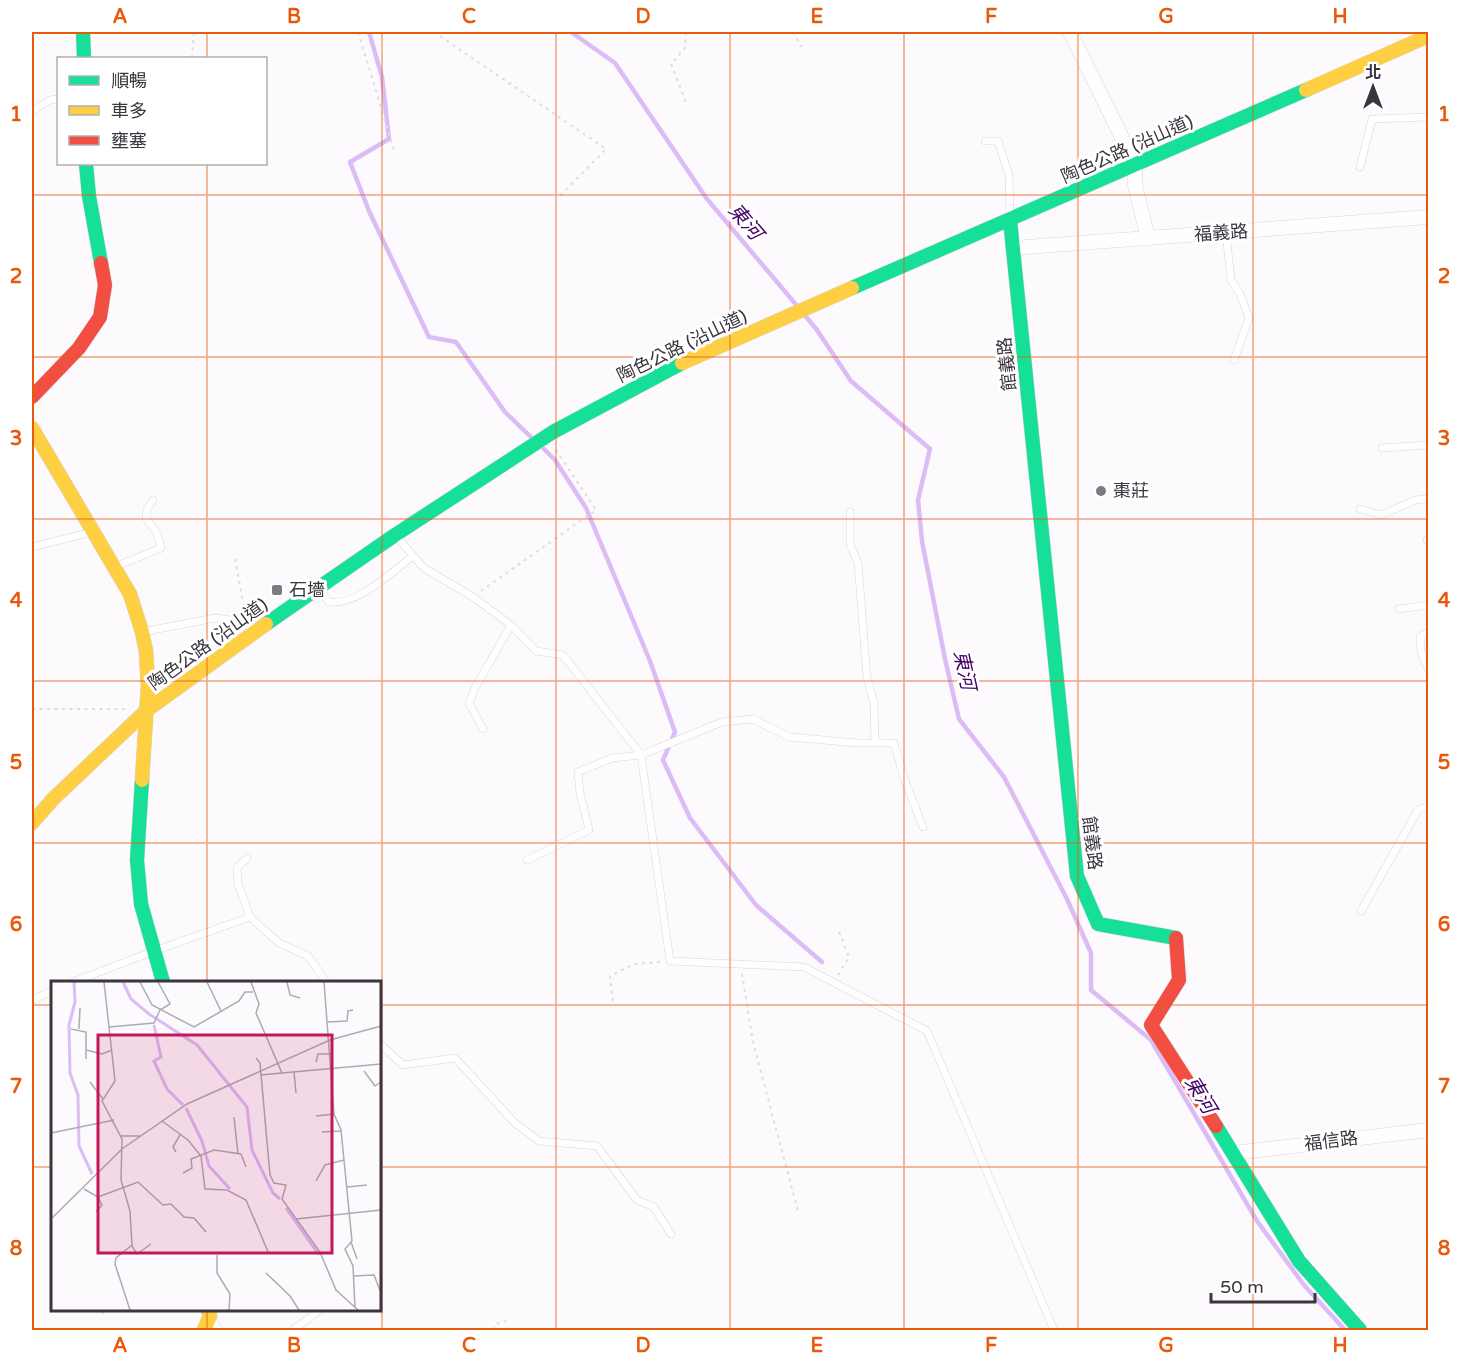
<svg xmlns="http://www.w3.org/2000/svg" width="1460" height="1362" viewBox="0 0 1460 1362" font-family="'Varela Round','Noto Sans TC',sans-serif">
	<rect width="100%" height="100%" fill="#fcfafd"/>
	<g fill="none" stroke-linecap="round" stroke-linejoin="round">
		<path stroke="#dcbcf7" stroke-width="4.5" d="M369 32 382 77 389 139 350 162 369 211 429 337 456 342 505 412 534 440
			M571 32 615 63 707 199 798 307
			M803 313 817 330 851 381 930 449 918 500 922 541 945 659 959 719 1004 777 1067 899 1091 953V990L1151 1040 1257 1221 1304 1285 1345 1330
			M541 446 555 460 586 508 650 661 675 732 663 760 690 818 756 905 822 962"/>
		<g stroke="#d9d6dc" stroke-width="8">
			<path id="lane" d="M32 111 50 100 58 99
				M985 141H998L1009 175 1010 217
				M1360 167 1372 119 1428 117
				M1226 233 1231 280 1240 294 1249 318 1234 360
				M1382 448 1428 445
				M1360 509 1381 515 1415 500 1428 499
				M850 512V544L858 563 867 678 874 703 875 743
				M396 536 424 568 473 597 511 625 536 651 563 655 641 755 670 961 804 967 927 1031 1054 1330
				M1427 540H1428
				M32 547 92 532
				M117 566 161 548 157 533 146 518 147 509 153 500
				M318 588 329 602C357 606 392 572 413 556
				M1399 609 1428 605
				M142 632 215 618 239 621 256 629
				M1428 632 1420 637 1421 652 1428 669
				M483 729 469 703 475 688 511 625
				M247 858 237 868 238 884 250 917
				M527 860 589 830 580 793 578 772 612 758 641 755 722 722 753 719 789 737 858 743H894L905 781 923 827
				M1361 911 1418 810 1428 806
				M73 982 154 951 250 917 279 943 308 956 326 982
				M32 1000 52 991
				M380 1044 403 1065 455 1058 515 1123 539 1141 597 1146 637 1200 654 1207 671 1234
				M211 1318 219 1330
				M293 1330 320 1310"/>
		</g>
		<g stroke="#d9d6dc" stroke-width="15">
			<path id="street" d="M1070 32 1135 164V185L1148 239
				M1013 248 1428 217
				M1234 1153 1428 1130"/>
		</g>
		<g stroke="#d9d6dc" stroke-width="15">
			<path id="fast" d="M83 32 84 58
				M86 164 89 196 101 263
				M1010 220 1077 876 1098 924 1176 938
				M852 288 1306 90
				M266 624 395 535 553 432 682 363
				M142 780 137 860 141 904 163 982
				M1216 1126 1299 1261 1360 1330"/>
		</g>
		<g stroke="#d9d6dc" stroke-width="15">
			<path id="slow" d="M1306 90 1428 36
				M682 363 852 288
				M32 428 130 594 142 632 146 651 148 686 142 780
				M32 823 53 799 147 710 266 624
				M204 1330 210 1316 208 1310"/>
		</g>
		<g stroke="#d9d6dc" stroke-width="15">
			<path id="jam" d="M32 397 79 348 100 317 105 285 101 263
				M1176 938 1179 980 1151 1025 1216 1126"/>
		</g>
		<path stroke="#deddde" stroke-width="2" stroke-dasharray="3 4.5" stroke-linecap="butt" d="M358 32 395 153
			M434 32 606 149 560 196
			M686 32 685 48 671 64 687 105
			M793 32 802 47
			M192 58 194 32
			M235 559 245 613
			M481 591 596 510 556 450
			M32 709H125
			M742 974 753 1042 798 1211
			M838 975 849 957 838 929
			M613 1001 610 976 634 964 661 962
			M96 1310 98 1314 114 1310
			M493 1330 496 1324 506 1321"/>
		<use href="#lane" stroke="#fffeff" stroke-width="7"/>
		<use href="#street" stroke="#fffeff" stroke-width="14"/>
		<use href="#fast" stroke="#16e098" stroke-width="14"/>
		<use href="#slow" stroke="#ffcf43" stroke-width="14"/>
		<use href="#jam" stroke="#f24e42" stroke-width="14"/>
	</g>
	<path fill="none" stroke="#e8590c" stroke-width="1.5" stroke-opacity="0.55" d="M207 32V58M382 32V1330M556 32V1330M730 32V1330M904 32V1330M1078 32V1330M1253 32V1330M207 164V982M32 195H1428M32 357H1428M32 519H1428M32 681H1428M32 843H1428M32 1005H52M380 1005H1428M32 1167H52M380 1167H1428M207 1310V1330"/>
	<g fill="#7e7a81" stroke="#fff" stroke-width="2">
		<circle cx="1101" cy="491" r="6"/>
		<rect x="271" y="584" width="12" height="12" rx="3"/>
	</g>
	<g text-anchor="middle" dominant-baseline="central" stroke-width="6" stroke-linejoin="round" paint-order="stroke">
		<g font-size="18" fill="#3a353e" stroke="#fff">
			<text transform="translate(1127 149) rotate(-24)">陶色公路 (沿山道)</text>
			<text transform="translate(1221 233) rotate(-4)">福義路</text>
			<text transform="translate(682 346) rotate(-26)">陶色公路 (沿山道)</text>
			<text transform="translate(1007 364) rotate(-96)">館義路</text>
			<text transform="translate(208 644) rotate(-36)">陶色公路 (沿山道)</text>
			<text transform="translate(1092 843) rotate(83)">館義路</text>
			<text transform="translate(1331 1141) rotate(-7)">福信路</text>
		</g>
		<g font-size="18" fill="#3a353e" stroke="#fff" text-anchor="start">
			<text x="1113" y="491">棗莊</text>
			<text x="289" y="590">石墻</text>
		</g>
		<g font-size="20" font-style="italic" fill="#430065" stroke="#fff">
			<text transform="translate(745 222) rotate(50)">東河</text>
			<text transform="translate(964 670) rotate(78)">東河</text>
			<text transform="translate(1200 1095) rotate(59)">東河</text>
		</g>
	</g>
	<g transform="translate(51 981)">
		<rect width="330" height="330" fill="#fcfafd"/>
		<path fill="none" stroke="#dcbcf7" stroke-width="3" d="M23 1 24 21 18 44 19 92 27 114 28 165 41 193M72 1 80 18 98 33 146 64 196 126 201 169 222 212 229 218M103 44 110 76 103 80 116 108 132 124M135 127 151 160 158 185 179 208M235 227 268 274"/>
		<path fill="none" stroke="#aeabb1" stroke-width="1.5" d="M53 1 64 100 51 120 71 158 70 199 79 230 81 264 65 277 64 283 79 329M89 1 101 24 143 46 188 20 194 11H202M156 1 170 30M200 1 208 23 205 32 231 92M236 1 239 14 249 17M273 1 283 133 290 149 301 260 294 268 302 285 304 327M330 35V57M277 41 296 40 297 30 302 29M58 46 103 42 109 29 119 23 107 1M20 48 35 51V78M28 48 29 27M35 69 51 73 61 69M205 77 209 82 219 194 223 202 235 204 231 218 269 271 285 309 307 329M265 81 267 73H280M313 90 324 105 330 101M243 91 245 112M209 94 330 83M39 101 52 118M265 135 284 133M183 136 187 173M111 140 137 159 150 175 154 208 176 209 195 219 218 273M271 151 290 150M0 152 63 139M70 155H89M125 171 122 166 129 154M132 192 141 187 140 178 163 169 190 173 195 186M265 200 274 184 293 179M296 206 316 204M33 208 47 216 51 224 45 231M47 216 87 201 112 224 120 223 133 236 143 237 155 251M0 238 71 168 136 123 279 59 330 45M245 238 330 229M300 261 306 278M81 265 86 273 100 263M166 274V292L179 313 178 329M215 292 239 315 248 329M303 295 323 294 330 312"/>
		<path fill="#c2185b" fill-opacity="0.15" stroke="#c2185b" stroke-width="3" d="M47 54H281V272H47Z"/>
		<rect width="330" height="330" fill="none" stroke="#3a353e" stroke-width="3"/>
	</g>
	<rect width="1460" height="1362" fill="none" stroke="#ffffff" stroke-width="66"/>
	<rect x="57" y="57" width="210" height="108" fill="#ffffff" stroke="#b0aeb2" stroke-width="1.5"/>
	<rect x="69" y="76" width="30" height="9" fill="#16e098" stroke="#b0aeb2" stroke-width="1.5"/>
	<text x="111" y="87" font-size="18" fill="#3a353e">順暢</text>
	<rect x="69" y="106" width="30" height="9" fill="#ffcf43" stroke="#b0aeb2" stroke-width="1.5"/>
	<text x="111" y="117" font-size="18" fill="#3a353e">車多</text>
	<rect x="69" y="136" width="30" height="9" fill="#f24e42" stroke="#b0aeb2" stroke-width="1.5"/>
	<text x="111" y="147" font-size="18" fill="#3a353e">壅塞</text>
	<g transform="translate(1373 87)" stroke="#ffffff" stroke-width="4.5" paint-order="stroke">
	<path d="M0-4.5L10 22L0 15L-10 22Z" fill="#3a353e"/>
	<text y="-9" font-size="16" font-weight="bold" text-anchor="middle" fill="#3a353e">北</text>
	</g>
	<path d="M1211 1293v9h104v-9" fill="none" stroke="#3a353e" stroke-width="3"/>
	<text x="1220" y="1293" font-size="18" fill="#3a353e" stroke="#ffffff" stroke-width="4.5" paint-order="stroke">50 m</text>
	<rect x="33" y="33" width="1394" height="1296" fill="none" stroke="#e8590c" stroke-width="2"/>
	<g font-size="20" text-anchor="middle" font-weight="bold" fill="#e8590c">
		<text x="120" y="23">A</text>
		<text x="294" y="23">B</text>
		<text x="469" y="23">C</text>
		<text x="643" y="23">D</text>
		<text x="817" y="23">E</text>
		<text x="991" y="23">F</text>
		<text x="1166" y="23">G</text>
		<text x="1340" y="23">H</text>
		<text x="16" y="121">1</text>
		<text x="1444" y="121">1</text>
		<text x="16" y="283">2</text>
		<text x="1444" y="283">2</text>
		<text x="16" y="445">3</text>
		<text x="1444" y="445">3</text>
		<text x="16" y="607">4</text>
		<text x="1444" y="607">4</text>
		<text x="16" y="769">5</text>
		<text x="1444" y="769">5</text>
		<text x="16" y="931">6</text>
		<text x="1444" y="931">6</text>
		<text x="16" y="1093">7</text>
		<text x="1444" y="1093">7</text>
		<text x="16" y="1255">8</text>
		<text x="1444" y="1255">8</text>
		<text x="120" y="1352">A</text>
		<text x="294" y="1352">B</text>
		<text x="469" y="1352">C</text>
		<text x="643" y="1352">D</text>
		<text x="817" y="1352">E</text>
		<text x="991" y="1352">F</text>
		<text x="1166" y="1352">G</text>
		<text x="1340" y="1352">H</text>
	</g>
</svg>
